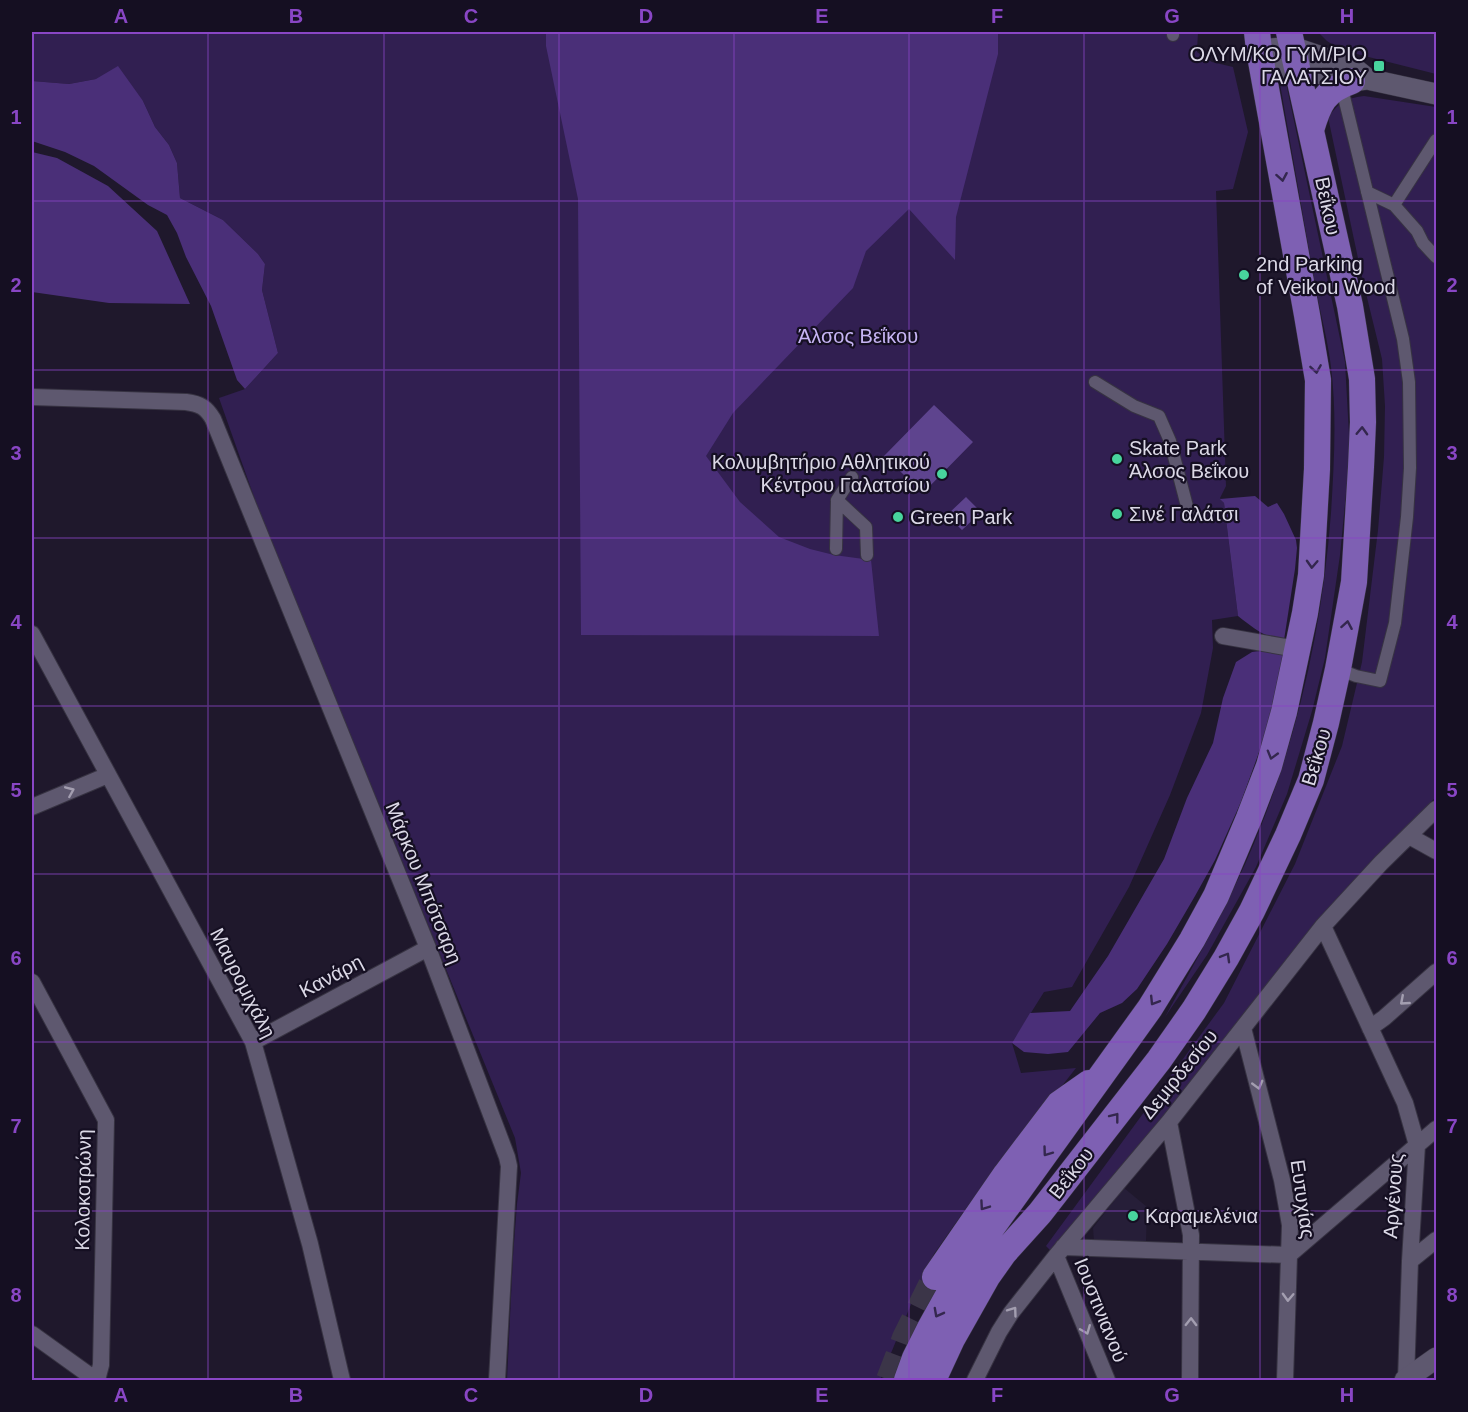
<svg xmlns="http://www.w3.org/2000/svg" width="1468" height="1412" viewBox="0 0 1468 1412" font-family="Helvetica,sans-serif">
	<rect width="100%" height="100%" fill="#1f182c"/>
	<path fill="#261e38" d="M1124 1188 1147 1207 1146 1242 1094 1241 1093 1228Z"/>
	<path fill="#311f51" d="M32 32H1198L1197 52 1212 62 1233 67 1248 132 1233 189 1216 191 1226 486 1220 498 1224 503 1238 616 1212 620 1213 648 1201 713 1170 795 1129 887 1072 987 1044 992 1012 1043 1021 1073 1076 1068 967 1207 934 1254 914 1297 880 1380H507L513 1256 517 1204 521 1173 515 1138 259 511 219 398 245 389 278 353 262 290 265 264 258 254 223 220 180 198 177 163 169 145 155 127 143 101 96 79 69 84 32 81Z
		M1318 32H1436V74L1341 50 1327 41Z
		M1286 83 1345 362 1350 453 1340 555 1325 658 1312 711 1287 794 1256 867 1207 955 1165 1017C1193 966 1222 915 1246 862 1295 751 1322 633 1331 513 1334 465 1337 415 1331 367 1328 341 1321 316 1316 290 1304 221 1292 153 1280 84Z
		M1364 96 1436 107V797L1386 848 1051 1251 1046 1246 1224 1003 1295 864 1342 746 1362 662 1378 530 1384 457 1385 406 1382 359 1362 277 1328 117C1341 101 1344 99 1364 96Z"/>
	<path fill="#4a2f78" d="M546 32H998V54L956 217 955 260 909 209 866 251 853 288 733 413 706 456 740 502 779 537 810 549 834 555 871 560 879 636 581 635 578 199 546 46Z
		M118 66 143 101 155 127 169 145 177 163 180 198 223 220 258 254 265 264 262 290 278 353 245 389 237 380 211 306 186 257 177 233 167 215 148 205 94 166 65 152 32 141V81L69 84 96 79Z
		M32 152 57 158 108 186 157 231 190 304 109 303 32 292Z
		M1255 496 1268 507 1277 503 1284 514 1296 540 1297 548 1295 569 1284 640C1265 638 1252 627 1238 616L1224 503 1220 499Z
		M1274 649 1283 655 1282 665 1266 733 1241 802 1215 860 1195 896 1167 944 1137 989 1122 1003 1100 1013 1068 1052 1048 1054 1024 1052 1012 1043 1030 1013 1070 1011 1108 956 1164 859 1187 798 1213 743 1223 698 1236 662 1252 652Z"/>
	<path fill="#5e448e" d="M934 405 973 442 923 493 884 456Z
		M966 497 981 512 962 530 947 515Z"/>
	<g fill="none" stroke-linecap="round" stroke-linejoin="round">
		<path stroke="#3b3548" stroke-width="26" stroke-dasharray="26 13" stroke-linecap="butt" d="M889 1380 905 1338 935 1277"/>
		<g stroke="#373342" stroke-width="14">
			<path id="pedestrian" d="M1173 35V32
				M1367 192 1394 205 1417 231 1423 243 1436 257
				M1394 205 1436 140
				M1095 382 1134 406 1159 416 1170 441 1189 514
				M852 477 837 500 866 527 867 555
				M836 549 837 500
				M1338 669 1356 676 1380 681 1395 623 1407 517 1410 468 1409 382 1403 339 1344 97"/>
		</g>
		<g stroke="#373342" stroke-width="18">
			<path id="minor" d="M32 397 186 402C200 404 206 407 213 419L428 948 507 1157 509 1166 497 1380
				M32 634 253 1042 310 1244 342 1380
				M1223 636 1297 649
				M32 807 108 775
				M1409 836 1436 851
				M1323 926 1405 1103 1417 1145 1410 1261 1406 1380
				M32 982 106 1120 101 1365 97 1380
				M1243 1028 1282 1180 1290 1225 1285 1380
				M1370 1028 1384 1018 1436 972
				M253 1042 428 948
				M1169 1122 1191 1235 1190 1380
				M1063 1247 1289 1255 1436 1129
				M1056 1256 1107 1380
				M1410 1261 1436 1240
				M32 1334 96 1380
				M975 1380 999 1332 1011 1313 1056 1256 1169 1122 1323 926 1381 863 1436 809"/>
		</g>
		<g stroke="#373342" stroke-width="22">
			<path id="tertiary" d="M1259 50 1292 47 1354 68 1364 76
				M1263 71 1297 68 1352 81 1367 79 1436 94
				M1405 1380 1436 1358"/>
		</g>
		<g stroke="#373342" stroke-width="27">
			<path id="primary" d="M1311 130C1319 103 1324 91 1352 81
				M935 1277 1006 1174 1059 1104 1089 1083
				M907 1380 915 1358 930 1328 965 1265 1150 1008 1192 940 1216 896 1249 818 1269 766 1284 712 1305 613 1311 575 1317 469 1318 380 1307 315 1259 50 1257 32
				M933 1380 952 1339 987 1277 1004 1253 1040 1213 1159 1060 1194 1010 1226 958 1252 911 1288 835 1311 780 1326 723 1338 669 1354 582 1361 467 1363 422 1362 379 1350 306 1289 32"/>
		</g>
		<use href="#pedestrian" stroke="#5e586f" stroke-width="12"/>
		<use href="#minor" stroke="#5e586f" stroke-width="16"/>
		<use href="#tertiary" stroke="#5e586f" stroke-width="21"/>
		<use href="#primary" stroke="#7e60b3" stroke-width="26"/>
	</g>
	<defs><path id="oneway-chevron" d="M-2-3.5L2.5 0L-2 3.5" fill="none" stroke-width="1.6" stroke-linecap="round" stroke-linejoin="round" transform="scale(1.5)"/></defs>
	<g stroke="#34274e">
		<use href="#oneway-chevron" transform="translate(1282 177) rotate(80)"/>
		<use href="#oneway-chevron" transform="translate(1316 369) rotate(81)"/>
		<use href="#oneway-chevron" transform="translate(1362 431) rotate(-88)"/>
		<use href="#oneway-chevron" transform="translate(1312 564) rotate(93)"/>
		<use href="#oneway-chevron" transform="translate(1347 625) rotate(-80)"/>
		<use href="#oneway-chevron" transform="translate(1272 755) rotate(106)"/>
		<use href="#oneway-chevron" transform="translate(1226 957) rotate(-60)"/>
		<use href="#oneway-chevron" transform="translate(1154 1001) rotate(122)"/>
		<use href="#oneway-chevron" transform="translate(1115 1117) rotate(-52)"/>
		<use href="#oneway-chevron" transform="translate(1047 1152) rotate(126)"/>
		<use href="#oneway-chevron" transform="translate(984 1206) rotate(125)"/>
		<use href="#oneway-chevron" transform="translate(938 1313) rotate(118)"/>
	</g>
	<g stroke="#a39eb0">
		<use href="#oneway-chevron" transform="translate(70 791) rotate(-23)"/>
		<use href="#oneway-chevron" transform="translate(1404 1001) rotate(139)"/>
		<use href="#oneway-chevron" transform="translate(1258 1085) rotate(75)"/>
		<use href="#oneway-chevron" transform="translate(1288 1297) rotate(92)"/>
		<use href="#oneway-chevron" transform="translate(1013 1311) rotate(-54)"/>
		<use href="#oneway-chevron" transform="translate(1191 1322) rotate(-89)"/>
		<use href="#oneway-chevron" transform="translate(1086 1330) rotate(68)"/>
	</g>
	<path fill="none" stroke="#8946c5" stroke-width="1.5" stroke-opacity="0.55" d="M208 32V1380M384 32V1380M559 32V1380M734 32V1380M909 32V1380M1084 32V1380M1260 32V1380M32 201H1436M32 370H1436M32 538H1436M32 706H1436M32 874H1436M32 1042H1436M32 1211H1436"/>
	<g fill="#48d49d" stroke="#150f22" stroke-width="2">
		<rect x="1373" y="60" width="12" height="12" rx="3"/>
		<circle cx="1244" cy="275" r="6"/>
		<circle cx="1117" cy="459" r="6"/>
		<circle cx="942" cy="474" r="6"/>
		<circle cx="1117" cy="514" r="6"/>
		<circle cx="898" cy="517" r="6"/>
		<circle cx="1133" cy="1216" r="6"/>
	</g>
	<g text-anchor="middle" dominant-baseline="central" stroke-width="4.5" stroke-linejoin="round" paint-order="stroke">
		<g font-size="20" fill="#dbd8e6" stroke="#150f22" text-anchor="start">
			<text x="1367" y="54" text-anchor="end">ΟΛΥΜ/ΚΟ ΓΥΜ/ΡΙΟ<tspan x="1367" dy="23">ΓΑΛΑΤΣΙΟΥ</tspan></text>
			<text x="1256" y="264">2nd Parking<tspan x="1256" dy="23">of Veikou Wood</tspan></text>
			<text x="1129" y="448">Skate Park<tspan x="1129" dy="23">Άλσος Βεΐκου</tspan></text>
			<text x="930" y="462" text-anchor="end">Κολυμβητήριο Αθλητικού<tspan x="930" dy="23">Κέντρου Γαλατσίου</tspan></text>
			<text x="1129" y="514">Σινέ Γαλάτσι</text>
			<text x="910" y="517">Green Park</text>
			<text x="1145" y="1216">Καραμελένια</text>
		</g>
		<g font-size="20" fill="#dbd8e6" stroke="#150f22">
			<text transform="translate(1328 206) rotate(78)">Βεΐκου</text>
			<text transform="translate(1316 757) rotate(-73)">Βεΐκου</text>
			<text transform="translate(424 883) rotate(68)">Μάρκου Μπότσαρη</text>
			<text transform="translate(331 976) rotate(-28)">Κανάρη</text>
			<text transform="translate(243 983) rotate(63)">Μαυρομιχάλη</text>
			<text transform="translate(1179 1074) rotate(-51)">Δεμιρδεσίου</text>
			<text transform="translate(1071 1173) rotate(-52)">Βεΐκου</text>
			<text transform="translate(83 1190) rotate(-89)">Κολοκοτρώνη</text>
			<text transform="translate(1393 1196) rotate(-86)">Αργένους</text>
			<text transform="translate(1303 1199) rotate(82)">Ευτυχίας</text>
			<text transform="translate(1101 1310) rotate(68)">Ιουστινιανού</text>
		</g>
		<g font-size="20" fill="#c6b4f3" stroke="#150f22">
			<text x="858" y="336">Άλσος Βεΐκου</text>
		</g>
	</g>
	<rect width="1468" height="1412" fill="none" stroke="#150f22" stroke-width="66"/>
	<rect x="33" y="33" width="1402" height="1346" fill="none" stroke="#8946c5" stroke-width="2"/>
	<g font-size="20" text-anchor="middle" font-weight="bold" fill="#8946c5">
		<text x="121" y="23">A</text>
		<text x="296" y="23">B</text>
		<text x="471" y="23">C</text>
		<text x="646" y="23">D</text>
		<text x="822" y="23">E</text>
		<text x="997" y="23">F</text>
		<text x="1172" y="23">G</text>
		<text x="1347" y="23">H</text>
		<text x="16" y="124">1</text>
		<text x="1452" y="124">1</text>
		<text x="16" y="292">2</text>
		<text x="1452" y="292">2</text>
		<text x="16" y="460">3</text>
		<text x="1452" y="460">3</text>
		<text x="16" y="629">4</text>
		<text x="1452" y="629">4</text>
		<text x="16" y="797">5</text>
		<text x="1452" y="797">5</text>
		<text x="16" y="965">6</text>
		<text x="1452" y="965">6</text>
		<text x="16" y="1133">7</text>
		<text x="1452" y="1133">7</text>
		<text x="16" y="1302">8</text>
		<text x="1452" y="1302">8</text>
		<text x="121" y="1402">A</text>
		<text x="296" y="1402">B</text>
		<text x="471" y="1402">C</text>
		<text x="646" y="1402">D</text>
		<text x="822" y="1402">E</text>
		<text x="997" y="1402">F</text>
		<text x="1172" y="1402">G</text>
		<text x="1347" y="1402">H</text>
	</g>
</svg>
